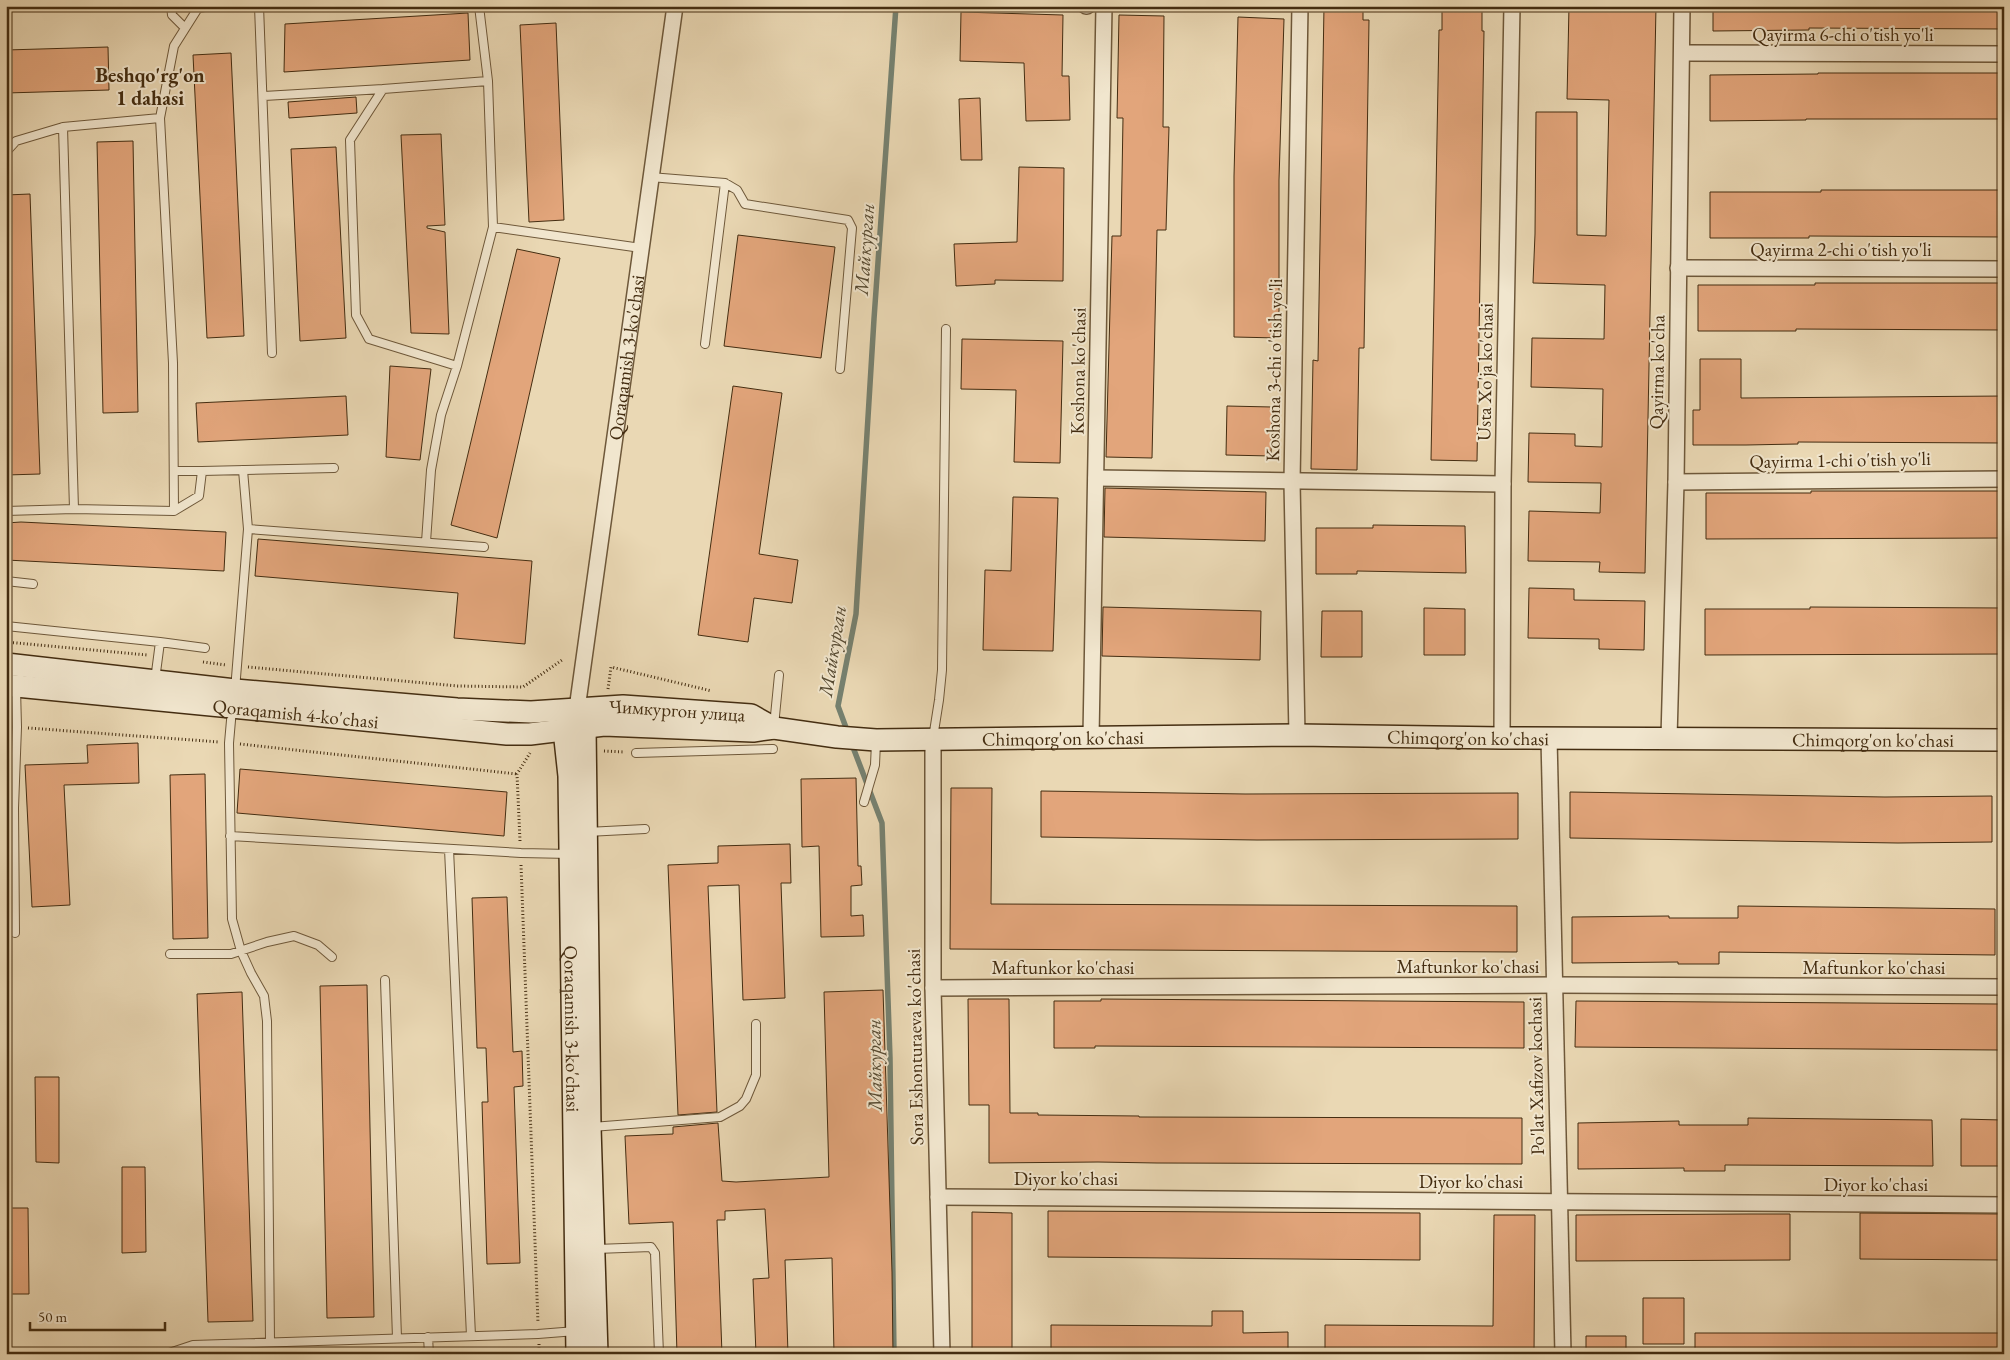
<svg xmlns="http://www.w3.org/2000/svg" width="2010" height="1360" viewBox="0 0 2010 1360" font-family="'EB Garamond',serif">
	<rect width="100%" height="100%" fill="#ead8b4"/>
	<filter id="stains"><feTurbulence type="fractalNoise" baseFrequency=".004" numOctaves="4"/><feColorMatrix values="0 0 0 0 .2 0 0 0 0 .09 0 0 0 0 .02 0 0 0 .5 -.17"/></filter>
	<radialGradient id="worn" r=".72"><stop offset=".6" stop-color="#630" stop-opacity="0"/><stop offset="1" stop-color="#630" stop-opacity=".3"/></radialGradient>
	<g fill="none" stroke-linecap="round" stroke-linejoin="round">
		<path stroke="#768170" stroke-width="5.5" d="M848 733 838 706 856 614 874 319 896 6
			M851 742 882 823 890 1058 894 1354"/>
	</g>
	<path fill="#e2a57b" stroke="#442d11" d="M1324 6H1363V20H1369L1364 348H1359L1357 470 1311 469 1313 360 1318 361Z
		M1442 6H1482V31H1484L1477 461 1431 460 1439 30H1442Z
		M1569 6H1656L1645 573 1599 572 1600 562 1528 561 1529 511 1600 513 1601 483 1528 482 1529 433 1575 434V446L1602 447 1603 389 1531 387 1532 338 1604 339 1605 285 1533 283 1535 234 1536 112H1577V235L1606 236 1609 100 1567 99Z
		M1713 6H2004V29L1809 28V30L1713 31Z
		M961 12 1063 15 1062 76H1069L1070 120 1026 121 1024 63 960 61Z
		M468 13 470 60 284 72 285 24Z
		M1119 15 1164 16 1163 127H1169L1166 230H1157L1152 458 1106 457 1112 236H1121L1123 118H1117Z
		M1238 17 1284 19 1279 180V338L1234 337V176Z
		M556 23 564 220 529 222 520 25Z
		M108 47 109 90 6 93V50Z
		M231 53 244 336 207 338 193 55Z
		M1818 73H2004V119H1806V120L1710 121V75L1818 74Z
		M356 97 357 113 289 118 288 102Z
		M980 98 982 160H961L959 99Z
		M441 134 445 225 427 226V228L445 232 449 334 411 333 401 135Z
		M133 141 138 412 103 413 97 142Z
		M336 147 346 338 300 341 291 149Z
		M1019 167 1064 168 1063 281 995 280V284L956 286 954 244 1017 242Z
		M1821 190H2004V237L1809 236V238H1710V192H1821Z
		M30 194 40 474 6 475V195Z
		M738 235 835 247 821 358 724 346Z
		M517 249 560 258 497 538 451 525Z
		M1815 283H2004V330L1796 329V331H1698V285H1815Z
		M962 339 1063 341 1060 463 1014 462 1016 390 961 389Z
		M1700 359H1741V398L2004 396V443L1798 442V444L1746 445H1693V410H1700Z
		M390 366 431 369 420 460 386 457Z
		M733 386 782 393 759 554 798 560 792 603 754 598 748 642 698 635Z
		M346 396 348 435 198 442 196 403Z
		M1227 406 1272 407 1271 456 1226 455Z
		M1105 488 1266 492 1265 541 1104 537Z
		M1811 491H2004V538L1706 539V493H1811Z
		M1013 497 1058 498 1053 651 983 650 985 570 1011 571Z
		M21 522 226 532 224 571 6 560V523Z
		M1373 525 1465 526 1466 573 1357 571V574H1316V528H1373Z
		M258 539 532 561 525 644 454 638 458 593 255 576Z
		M1529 588 1574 589V600L1645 601 1644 650 1599 649V639L1528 638Z
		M1103 607 1261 611 1260 660 1102 656Z
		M1810 607 2004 608V654L1705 655V609H1810Z
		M1424 608 1465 609V655H1424Z
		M1322 611H1362V657H1321Z
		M138 743 139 783 64 785 70 905 32 907 25 765 88 763 87 745Z
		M240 769 507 792 504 836 237 813Z
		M205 774 208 938 173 939 170 775Z
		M856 778 858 866H861L862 885 851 886V916L863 915 864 936 821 937 819 846 802 847 801 779Z
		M951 788H992L991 904 1517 906V952L950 949Z
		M1041 791 1245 794 1518 793V839L1257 840 1041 837Z
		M1570 792 1885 797 1992 796V842L1898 843 1570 838Z
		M790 844 791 883H781L785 998 743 1000 739 885 708 886 717 1112 678 1115 668 865 718 863V846Z
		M507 897 513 1052 522 1051 523 1086 514 1087 520 1263 487 1264 482 1102H488L486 1048H477L472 898Z
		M1738 906 1995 909V955L1719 952V964H1678V962L1572 963V917L1669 916V918H1738Z
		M367 985 374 1317 327 1318 320 986Z
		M883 990 892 1272 893 1354H834L832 1258 785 1260 788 1354H756L753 1279 769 1278 765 1209 725 1211V1220H717L722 1354H677L673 1222 629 1224 625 1136 673 1134V1127L718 1123 722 1181 736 1182 829 1177 824 992Z
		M242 992 253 1321 208 1322 197 994Z
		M968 999H1009L1010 1113H1038V1115L1139 1116V1117L1522 1118V1164L1157 1163 1098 1162 989 1163V1105H969Z
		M1101 999 1524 1002V1048L1095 1046V1048H1054V1001H1101Z
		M1576 1001 1999 1004V1050L1575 1047Z
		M35 1077H59V1163L36 1162Z
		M1748 1118 1932 1120 1933 1166 1725 1165V1171H1684V1168L1578 1169V1123L1679 1121V1125H1748Z
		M1961 1119 2002 1120V1166H1961Z
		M122 1167H145L146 1252 122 1253Z
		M6 1208H28L29 1294H6Z
		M1048 1211 1420 1213V1260L1048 1257Z
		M972 1212 1012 1213V1354H972Z
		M1860 1213 2004 1214V1260L1860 1259Z
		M1749 1214H1790V1260L1576 1261V1215Z
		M1494 1215H1535L1534 1354H1325V1325L1493 1326Z
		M1643 1298H1684V1344H1643Z
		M1212 1311H1243V1333L1288 1332V1354H1051V1325L1212 1326Z
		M1695 1333H2004V1354H1695Z
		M1586 1336H1626V1354H1586Z"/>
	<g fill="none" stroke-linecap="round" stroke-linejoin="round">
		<g stroke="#6e583a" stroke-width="10">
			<path id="lane" d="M171 6 172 15 185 28
				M259 6 272 353
				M479 6 488 81
				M264 96 383 89
				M63 127 74 509 174 511 199 496 202 471 334 468
				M6 152 16 141 63 127 160 118
				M650 177 725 183 737 190 745 204 848 220 852 228 840 369
				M493 227 488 81 383 89 350 140 356 315 369 339 457 366 493 227 641 248
				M705 344 725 183
				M174 471H202
				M6 511 74 509
				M174 511 173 363 160 118 174 46 198 8 211 6
				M248 529 484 547
				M426 542 431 470 441 415 457 366
				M6 581 33 584
				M6 626 160 642
				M155 680 160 642 205 648
				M235 690 248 529 243 470
				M232 709 229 743 232 919 241 951 251 973 264 996 267 1021 270 1342
				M774 726 779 675
				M933 738 939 700 942 670 946 329
				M636 753 773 749
				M864 802 875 765 876 742
				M587 832 645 829
				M230 836 521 853 570 854
				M449 849 471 1336
				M15 933 14 808 17 727 16 688
				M170 954H231L267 942 294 936 318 945 332 957
				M385 980 397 1338
				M592 1127 720 1117 740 1106 746 1099 756 1075V1024
				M596 1249 651 1247 655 1253 659 1354
				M428 1337 429 1354
				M166 1354 193 1345 538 1334 576 1331"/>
		</g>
		<g stroke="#6e583a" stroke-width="18">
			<g id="street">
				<path d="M1086 6H1087"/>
				<path d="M1682 53 2004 54"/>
				<path d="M1678 268 2004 269"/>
				<path d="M1096 478 1503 484"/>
				<path d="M1676 482 2004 479"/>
				<path id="s1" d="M577 709 675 6"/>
				<path d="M1297 735 1292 482 1300 6"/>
				<path d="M1091 737 1104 6"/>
				<path d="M1502 738 1503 484 1512 6"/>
				<path d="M1549 738 1563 1354"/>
				<path d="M1669 738 1676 482 1682 6"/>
				<path d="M933 740V988L942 1354"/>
				<path d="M933 988 1554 985 2004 987"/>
				<path d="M938 1197 2004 1205"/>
			</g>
		</g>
		<g stroke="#442d11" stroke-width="24">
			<g id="secondary">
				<path id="s2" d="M6 664 235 690 457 709 531 712 623 706 751 715 774 728"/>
				<path id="s3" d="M6 685 507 734H530L604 725 753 731 774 728 837 737 876 740 1297 735 1502 738 2004 740"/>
				<path d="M579 714 585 727 590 1127 597 1354"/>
				<path id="s4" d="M571 719 564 730 569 776 577 1354"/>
			</g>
		</g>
		<path stroke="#442d11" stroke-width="3" stroke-dasharray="1 2.5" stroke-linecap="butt" d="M6 642 147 655
			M203 662 226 665
			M248 667 458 686 523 687 562 660
			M608 689 611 667 712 691
			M28 728 219 742
			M240 744 517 774
			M604 751 625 752
			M520 841 517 774 530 753
			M521 865 538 1323
			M539 1344V1354"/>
		<use href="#lane" stroke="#f1e6ce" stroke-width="8"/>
		<use href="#street" stroke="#f1e6ce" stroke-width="15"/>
		<use href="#secondary" stroke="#f1e6ce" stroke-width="21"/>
	</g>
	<g text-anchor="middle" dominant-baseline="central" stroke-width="4" stroke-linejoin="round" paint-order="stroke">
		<g font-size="19" fill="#442d11" stroke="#f1e6ce">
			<text x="1843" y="34">Qayirma 6-chi o'tish yo'li</text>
			<text x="1841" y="249">Qayirma 2-chi o'tish yo'li</text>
			<text stroke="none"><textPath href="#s1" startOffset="355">Qoraqamish 3-ko'chasi</textPath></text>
			<text transform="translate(1274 370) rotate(-89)">Koshona 3-chi o'tish yo'li</text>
			<text transform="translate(1078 371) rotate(-89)">Koshona ko'chasi</text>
			<text transform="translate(1485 372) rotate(-89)">Usta Xo'ja ko'chasi</text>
			<text transform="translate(1657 372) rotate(-89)">Qayirma ko'cha</text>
			<text transform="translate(1840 460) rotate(-1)">Qayirma 1-chi o'tish yo'li</text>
			<text stroke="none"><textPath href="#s2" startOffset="674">Чимкургон улица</textPath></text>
			<text stroke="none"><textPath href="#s3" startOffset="291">Qoraqamish 4-ko'chasi</textPath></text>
			<text stroke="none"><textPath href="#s3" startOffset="1466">Chimqorg'on ko'chasi</textPath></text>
			<text stroke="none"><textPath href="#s3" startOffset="1061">Chimqorg'on ko'chasi</textPath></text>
			<text stroke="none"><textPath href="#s3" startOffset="1871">Chimqorg'on ko'chasi</textPath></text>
			<text x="1468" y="966">Maftunkor ko'chasi</text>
			<text x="1063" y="967">Maftunkor ko'chasi</text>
			<text x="1874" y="967">Maftunkor ko'chasi</text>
			<text stroke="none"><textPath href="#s4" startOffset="312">Qoraqamish 3-ko'chasi</textPath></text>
			<text transform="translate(915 1047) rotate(-91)">Sora Eshonturaeva ko'chasi</text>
			<text transform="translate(1536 1076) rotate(-91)">Po'lat Xafizov kochasi</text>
			<text x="1066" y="1178">Diyor ko'chasi</text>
			<text x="1471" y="1181">Diyor ko'chasi</text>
			<text x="1876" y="1184">Diyor ko'chasi</text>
		</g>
		<g font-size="20" font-weight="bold" fill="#442d11" stroke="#f1e6ce">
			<text x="150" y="75">Beshqo'rg'on<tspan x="150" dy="23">1 dahasi</tspan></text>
		</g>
		<g font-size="20" font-style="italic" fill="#554931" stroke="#f1e6ce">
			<text transform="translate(864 249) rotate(-86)">Майкурган</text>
			<text transform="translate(832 651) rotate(-81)">Майкурган</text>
			<text transform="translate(874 1065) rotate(-91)">Майкурган</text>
		</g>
	</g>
	<rect width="2010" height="1360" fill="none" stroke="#ead8b4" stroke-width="25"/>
	<rect x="8" y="8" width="1995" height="1345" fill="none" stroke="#442d11" stroke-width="2.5"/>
	<rect x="12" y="12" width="1985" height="1335" fill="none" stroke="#442d11"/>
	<path d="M30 1322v8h135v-8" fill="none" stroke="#442d11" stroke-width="2.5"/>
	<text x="38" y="1322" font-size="15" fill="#442d11" stroke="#f1e6ce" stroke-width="4" paint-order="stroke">50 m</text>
	<rect width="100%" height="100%" filter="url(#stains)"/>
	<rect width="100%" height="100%" fill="url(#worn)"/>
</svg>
